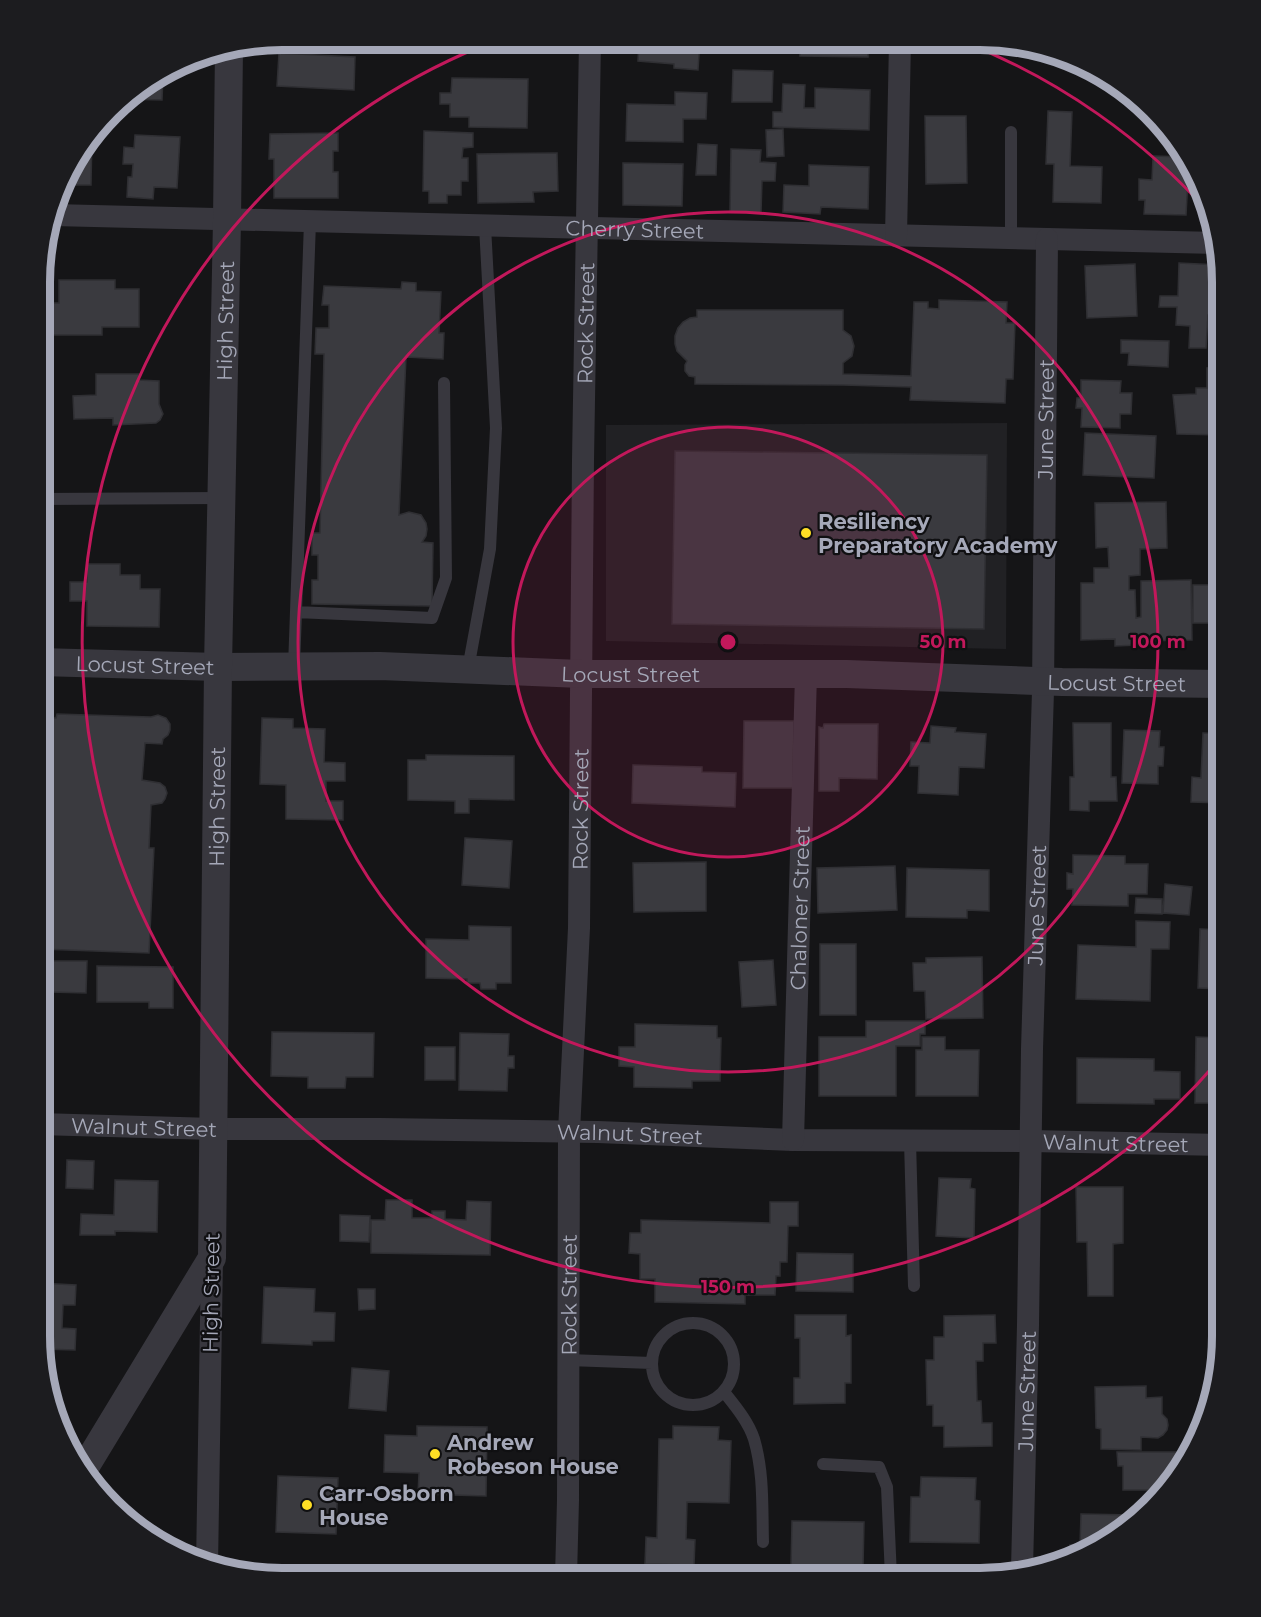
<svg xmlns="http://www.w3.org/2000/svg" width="1261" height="1617" viewBox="0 0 1261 1617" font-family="Montserrat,sans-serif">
	<rect width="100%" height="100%" fill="#151517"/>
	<path fill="#212124" d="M1007 423 1006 649 606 641V425Z"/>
	<path fill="#3a3a3f" stroke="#2f2f33" stroke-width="1.5" d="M282 39H336V44L276 43V40Z
		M639 40H700L698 70 674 68V64L638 61Z
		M800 41H868V57L800 56Z
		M941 41H1011L1018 44V50H941Z
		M279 53 355 57 354 90 277 86Z
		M733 70 773 71 772 102H732Z
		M163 75 162 100 123 99Z
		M452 78 528 79 527 128 469 127V117H450V104H440V93H451Z
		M783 84 805 85 804 108H815V88L870 90 869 130 773 127V112H782Z
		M1120 87 1134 101H1121Z
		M675 92 707 93 706 119H683V142L626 141 627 104 675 105Z
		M1048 111 1072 112 1070 166 1102 167 1101 203 1053 202 1054 164H1046Z
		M925 116H966L967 183 926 184Z
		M783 129 784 156 767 157 766 130Z
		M424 131 473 133V147L463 148 462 158H468V181H461V195H447V203H429V191H423Z
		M338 133V151H333V172H338V198H274V159H269L270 134Z
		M92 135 91 185H63L71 161Z
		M135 135 180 137 177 188 154 187 153 199 127 197 128 177H132L133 164H123L124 147 134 148Z
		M698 144 717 145 716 175H696Z
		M731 149 761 150 760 162 776 163 775 181H762L761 213 730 212Z
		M557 153 558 191 533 192 534 202 478 203 477 154Z
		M1153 156 1186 157 1189 160 1186 215 1144 214 1145 200H1139V179L1152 180Z
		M623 163 683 164 682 206 623 205Z
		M809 165 869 167 868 209 821 207 820 214 783 212 784 185 809 186Z
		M1203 194 1210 210H1203Z
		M1179 263 1220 265 1219 315H1208L1206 348H1189L1190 326 1176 325 1177 307H1159L1160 296H1178Z
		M1135 264 1137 316 1087 318 1085 266Z
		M59 280H115V289H139V327H102V335H41V303H59Z
		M402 282 416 283V291L441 292 439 333H444L443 359 406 357 399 515 409 512 421 515 426 523 427 529 426 536 422 542 433 543 432 606 312 604V580H318V555H312V533H320L324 354H315L316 328H329V305H322L324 286 401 289Z
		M939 300 1007 302 1006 323H1015L1013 379H1006L1005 403 910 400 911 387 843 385 695 384V377L689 376 685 371V365L687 361 677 351 675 344V336L678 328 683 322 690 318 697 317V310H843V330L851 336 854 346 852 356 843 363V374L911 376 914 302H928V308L939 309Z
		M1121 340 1169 341 1168 367 1128 365 1129 353H1121Z
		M1222 367V435L1177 434 1173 395 1196 394V388H1207V368Z
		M96 374H139V380L159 381V404L163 414 160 420 156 423 113 425V418L74 419 73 396 96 395Z
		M1081 380 1121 381 1120 393H1132L1131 414H1120V428L1081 427 1082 408H1076L1077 398H1081Z
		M1085 433 1156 436 1154 478 1083 475Z
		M675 451 987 455 984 629 672 624Z
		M1166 502 1167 548 1140 549V575L1129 576V590H1135L1136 618 1141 617V581L1191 580 1192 640 1139 641V645L1115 646V639L1081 640V583H1094V568H1109L1108 547 1096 548 1095 503Z
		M87 564H120V575H140V589H160L159 627 87 626V601H70V582H87Z
		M1193 585H1222V623H1193Z
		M57 714 151 717 158 715 166 718 170 724V730L168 735 163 739 162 744 145 743 142 780 160 783 165 787 167 793 165 799 162 803 151 805 149 848H154L149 953 40 949V731H45L46 718H56Z
		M262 718 293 719V728L325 729 324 762 345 763V781H326V801H343V820L286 819V785L260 784Z
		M744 721H794L793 788H743Z
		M1073 723H1111V777H1116L1117 801H1089V811L1070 810V777H1074Z
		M824 724H878L877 779 839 778V791H819V727L823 728Z
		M931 726 956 728 955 732 986 734 984 768 959 767 958 795 918 793 919 766H910L911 742 930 743Z
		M1124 730 1160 731 1159 747H1164L1163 766H1158V784L1122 783Z
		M1203 733 1222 734V803L1191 802 1192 777 1201 778Z
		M426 755 514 756V800L469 799V813H455V801L408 800V760H426Z
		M633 765 702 767V772L736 773 735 807 632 803Z
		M465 838 512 841 509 888 462 885Z
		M1073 855 1125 856V864H1148L1147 894H1128V906L1072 905 1073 889H1067V873L1073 874Z
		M706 862V911L634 912 633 863Z
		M895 866 897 910 818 913 817 868Z
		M907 868 989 870V911L967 910V918L906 917Z
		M1165 884 1192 887 1189 915 1163 913Z
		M1136 898 1162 899V914L1135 913Z
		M1136 921 1170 922 1169 949H1151L1150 1001 1076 999 1078 945 1136 947Z
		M469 926 511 927V983H496V989H481L480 983H467V979L426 978V939L469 940Z
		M1200 929 1222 930V989L1198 988Z
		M820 944H856V1015H820Z
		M982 957 983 1018 926 1019 925 991H914L913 963H926V958Z
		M773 960 776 1005 742 1007 739 962Z
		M51 961H87L86 993 50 992Z
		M97 966 173 967V1008H149V1002H97Z
		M866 1021H925V1034H920V1046H896V1096H819V1037H866Z
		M635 1024 717 1026V1038H721L720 1081H692V1088L634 1087V1067L619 1066V1047H635Z
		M272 1032 374 1033 373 1077H346L345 1088H308V1077L271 1076Z
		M460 1033 509 1034 508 1056H514V1068H508L507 1091 459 1090Z
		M922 1037H945V1050H979L978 1096H916V1050H922Z
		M1196 1037 1222 1038V1103H1195Z
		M40 1040H43V1084H39Z
		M425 1047H455V1080H425Z
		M1077 1058 1154 1059V1071L1180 1072V1099H1154V1104L1077 1103Z
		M67 1160 94 1161 93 1189 66 1188Z
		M939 1178 971 1179 970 1188 975 1189 974 1238 936 1236Z
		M115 1180 158 1181 157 1232 115 1231V1235H80L81 1214 114 1215Z
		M1076 1187H1123V1243L1113 1244V1296H1088L1087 1242H1077Z
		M386 1200H412V1218H432V1211H445V1219L466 1220 467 1201 491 1202 490 1255 371 1253V1220H385Z
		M770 1202H798V1226H788L787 1262H780V1276H776L775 1295H745V1304L655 1302V1279H640V1254L629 1253 630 1233H641V1220L770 1223Z
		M340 1215 370 1216 369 1242 340 1241Z
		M797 1253 853 1254V1292L796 1291Z
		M39 1283 76 1285 75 1305H63L62 1328 76 1329 75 1350 41 1349 39 1335Z
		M264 1287 315 1289 314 1312 335 1313 334 1341H312V1345L262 1343Z
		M358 1289H375V1309L359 1310Z
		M795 1315H846V1336L851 1335V1383H845V1403L794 1404V1378H800V1338H795Z
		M995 1315 996 1343H983V1361H976L977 1401H981L982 1423H992V1446L944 1447V1426H933V1405H927L926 1360H934V1337H944V1316Z
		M352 1368 389 1371 386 1411 349 1408Z
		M1146 1386V1398L1162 1397V1414L1167 1419 1168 1425 1167 1430 1163 1435 1158 1438 1141 1437V1450L1101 1449V1429L1096 1428 1095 1387Z
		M417 1426 487 1427 486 1496 418 1494 419 1473 384 1472 385 1435 417 1436Z
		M673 1426 719 1427 718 1440 731 1441 729 1503 687 1502 686 1539 695 1540 694 1565 645 1564 646 1537 657 1538 659 1439H673Z
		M1117 1452H1191L1189 1457 1164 1490H1123V1466H1118Z
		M278 1476 338 1478 336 1534 276 1532Z
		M921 1477 976 1478 975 1500 980 1501 979 1543 910 1542 911 1497H920Z
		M1081 1514 1134 1515V1520L1100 1546 1070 1555V1545H1080Z
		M792 1521 864 1522 863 1568 791 1566Z"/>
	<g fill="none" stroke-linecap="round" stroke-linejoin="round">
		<path stroke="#38373e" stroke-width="12" d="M1011 239V132
			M41 499 221 498
			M296 612 432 618 446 578 444 383
			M294 667 310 222
			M468 669 490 549 496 428 485 226
			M910 1141 914 1286
			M652 1364a41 41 0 1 1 82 0a41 41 0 1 1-82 0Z
			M568 1360 652 1363
			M724 1392C735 1406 748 1421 754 1439 764 1473 762 1508 763 1542
			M823 1464 879 1467 887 1487 891 1577"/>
		<g stroke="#38373e" stroke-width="22">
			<path id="s1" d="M53 215 1217 243"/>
			<path d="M896 236 900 41"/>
			<path id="s2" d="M39 1124 214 1129H381L598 1132 793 1140 1031 1141 1222 1145"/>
			<path id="s3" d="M793 1140 806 674"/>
			<path d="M207 1566 212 1258"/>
			<path id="s4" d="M1022 1569 1028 1325 1032 1049 1043 691 1047 239"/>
			<path id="s5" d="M566 1577 568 1500 569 1132 579 928 583 460 590 40"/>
		</g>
		<g stroke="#38373e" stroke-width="28">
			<path id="s6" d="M40 662 218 667 380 666 581 674H847L1062 682 1222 684"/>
			<path id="s7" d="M84 1469 212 1258 218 667 227 220 229 48"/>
		</g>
	</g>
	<circle cx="728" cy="642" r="215" fill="#c2185b" fill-opacity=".12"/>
	<g fill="none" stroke="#c2185b" stroke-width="3">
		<circle cx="728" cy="642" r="215"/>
		<circle cx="728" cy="642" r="430"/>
		<path d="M1218 1061A645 645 0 1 1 497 40M964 42A645 645 0 0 1 1211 215"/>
	</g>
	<g fill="#ffde25" stroke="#101012" stroke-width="2">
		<circle cx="806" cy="533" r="6"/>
		<circle cx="435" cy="1454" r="6"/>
		<circle cx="307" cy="1505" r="6"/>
	</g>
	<g text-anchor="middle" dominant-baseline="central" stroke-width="4.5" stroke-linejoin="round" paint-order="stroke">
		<g font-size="21" fill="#a5a8b8" stroke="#101012">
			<text stroke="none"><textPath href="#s1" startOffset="582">Cherry Street</textPath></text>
			<text stroke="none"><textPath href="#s7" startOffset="1184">High Street</textPath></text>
			<text stroke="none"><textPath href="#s5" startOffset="1254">Rock Street</textPath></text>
			<text stroke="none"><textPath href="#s4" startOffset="1150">June Street</textPath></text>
			<text stroke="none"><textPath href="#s6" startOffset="105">Locust Street</textPath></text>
			<text stroke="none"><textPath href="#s6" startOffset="591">Locust Street</textPath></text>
			<text stroke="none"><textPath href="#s6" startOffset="1077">Locust Street</textPath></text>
			<text stroke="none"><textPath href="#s7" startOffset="698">High Street</textPath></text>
			<text stroke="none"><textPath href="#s5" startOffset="768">Rock Street</textPath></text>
			<text stroke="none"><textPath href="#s4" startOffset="664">June Street</textPath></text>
			<text stroke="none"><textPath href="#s3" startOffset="232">Chaloner Street</textPath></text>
			<text stroke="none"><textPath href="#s2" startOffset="105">Walnut Street</textPath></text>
			<text stroke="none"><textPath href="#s2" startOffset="591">Walnut Street</textPath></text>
			<text stroke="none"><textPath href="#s2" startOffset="1077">Walnut Street</textPath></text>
			<text transform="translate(211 1293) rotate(-89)">High Street</text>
			<text stroke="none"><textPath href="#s5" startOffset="282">Rock Street</textPath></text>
			<text stroke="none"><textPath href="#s4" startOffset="178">June Street</textPath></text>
		</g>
		<g font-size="21" font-weight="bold" fill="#a5a8b8" stroke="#101012" text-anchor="start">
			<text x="818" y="521">Resiliency<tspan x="818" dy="24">Preparatory Academy</tspan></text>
			<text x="447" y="1442">Andrew<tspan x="447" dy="24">Robeson House</tspan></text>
			<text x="319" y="1493">Carr-Osborn<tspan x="319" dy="24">House</tspan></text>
		</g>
	</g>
	<path d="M0 0H1261V1617H0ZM282 50H980A232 232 0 0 1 1212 282V1336A232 232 0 0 1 980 1568H282A232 232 0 0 1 50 1336V282A232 232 0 0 1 282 50Z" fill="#1c1c1f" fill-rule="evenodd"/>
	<path fill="none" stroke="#a5a8b8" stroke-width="8" d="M282 50H980A232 232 0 0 1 1212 282V1336A232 232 0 0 1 980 1568H282A232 232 0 0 1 50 1336V282A232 232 0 0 1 282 50Z"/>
	<circle cx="728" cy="642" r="9" fill="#c2185b" stroke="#101012" stroke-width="3"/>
	<g font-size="18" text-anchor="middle" font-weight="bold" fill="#c2185b" stroke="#101012" stroke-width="4.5" stroke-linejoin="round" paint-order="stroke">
		<text x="943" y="648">50 m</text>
		<text x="1158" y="648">100 m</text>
		<text x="728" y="1293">150 m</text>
	</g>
</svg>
